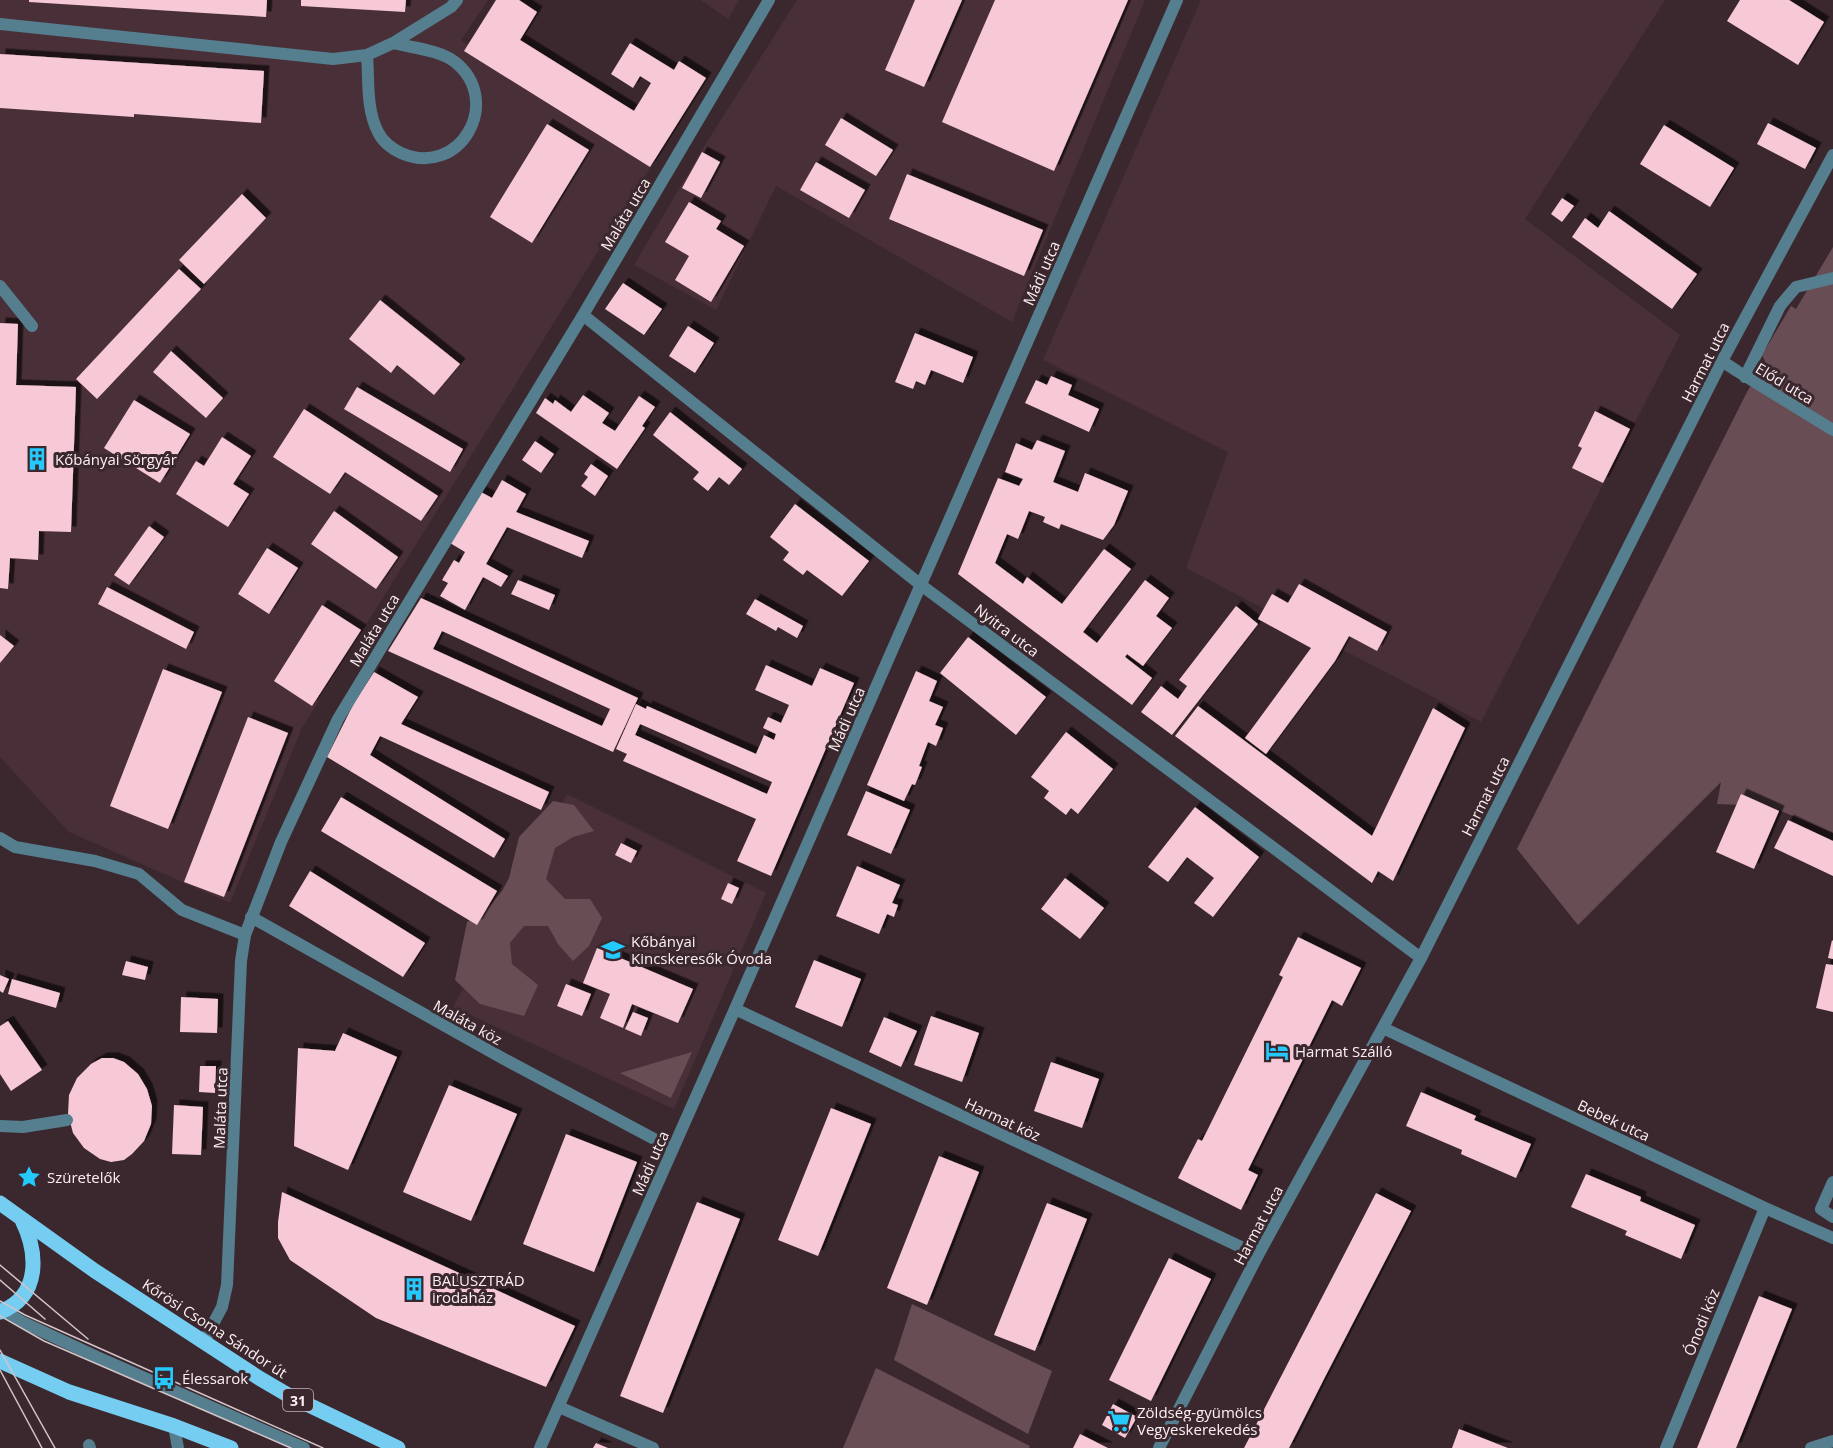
<svg xmlns="http://www.w3.org/2000/svg" width="1833" height="1448" viewBox="0 0 1833 1448" font-family="'Open Sans',sans-serif">
	<defs>
		<filter id="shadow"><feDropShadow dx="5.5" dy="-5.5" stdDeviation="0" flood-color="#0009"/></filter>
	</defs>
	<rect width="100%" height="100%" fill="#3b282e"/>
	<path fill="#492f37" d="M0 0H488L461 40 653 163 302 728 230 903 69 832 0 757Z
		M701 0H739L728 19Z
		M797 0H1145L1012 322 776 186 716 310 634 265 705 145Z
		M1201 0H1665L1525 219 1680 335 1481 722 1186 568 1228 452 1043 360Z
		M567 794 766 893 674 1109 453 1007Z"/>
	<path fill="#684d55" d="M1833 247V833L1769 806 1717 804 1721 782 1578 925 1517 849 1747 392 1765 361 1762 355 1791 306 1796 309Z
		M553 801 574 805 594 831 573 837 555 848 546 879 565 899H590L602 918 589 946 573 961 558 944 548 926H524L510 943 512 964 538 985 524 1016 480 1004 455 980 467 922 485 912 502 891 509 878 519 837Z
		M692 1052 671 1098 620 1073Z
		M912 1304 1052 1371 1028 1434 894 1360Z
		M876 1368 1030 1446 1029 1448H843Z"/>
	<path fill="#f7c8d6" fill-rule="evenodd" filter="url(#shadow)" d="M29 0H267L266 17 29 2Z
		M301 0H406L405 12 301 6Z
		M496 0H519L537 12 520 40 634 111 651 83 640 76 633 88 611 74 630 43 674 70 679 61 706 78 650 167 464 51Z
		M915 0H962L924 87 885 70Z
		M995 0H1128L1054 171 942 122Z
		M1740 0H1789L1824 22 1798 65 1727 21Z
		M0 54 264 71 261 123 134 114V117L0 108Z
		M841 118 893 150 876 176 825 145Z
		M1768 123 1816 148 1805 169 1757 144Z
		M547 124 589 150 532 243 490 217Z
		M1664 125 1734 168 1710 207 1640 164Z
		M702 152 720 162 701 198 682 188Z
		M816 162 865 190 849 218 800 190Z
		M907 174 1043 230 1024 276 889 219Z
		M242 194 266 218 204 284 179 260Z
		M1562 198 1574 206 1562 222 1551 214Z
		M689 202 721 221 716 229 744 246 711 302 675 280 689 256 665 242Z
		M1609 211 1697 274 1672 309 1572 237 1585 218 1598 228Z
		M179 269 201 289 97 399 76 379Z
		M623 283 662 309 644 335 605 309Z
		M380 300 460 364 434 395 397 365 391 373 349 339Z
		M0 323 18 324 16 385 76 387 71 532 39 531 38 560 10 558 8 589 0 588Z
		M688 326 714 343 695 373 669 356Z
		M915 333 973 357 963 383 931 370 925 385 916 381 913 389 895 382Z
		M171 351 223 398 206 418 153 372Z
		M1051 376 1072 385 1068 395 1099 409 1089 432 1025 403 1036 380 1047 385Z
		M357 387 463 449 450 472 344 409Z
		M583 395 609 413 602 423 615 431 639 396 655 407 642 426 645 428 617 469 536 413 545 398 553 404 555 400 571 412Z
		M134 400 190 434 160 483 104 448Z
		M304 409 438 496 421 521 345 472 330 494 273 457Z
		M1595 411 1630 429 1603 483 1572 468 1582 448 1578 446Z
		M670 412 742 469 729 485 719 477 708 491 693 479 699 472 653 435Z
		M222 437 251 456 233 484 249 494 228 527 176 494 196 461 204 466Z
		M1037 440 1065 451 1053 482 1078 492 1085 473 1128 491 1114 525 1103 540 1061 524 1059 529 1043 522 1045 517 1029 511 1018 539 1007 534 995 563 1023 584 1027 577 1062 604 1104 549 1131 569 1083 632 1097 643 1145 580 1169 598 1156 616 1172 628 1143 666 1127 654 1125 657 1152 678 1132 705 958 574 998 478 1019 486 1023 479 1005 472 1016 443 1032 450Z
		M535 441 554 454 541 473 522 460Z
		M591 464 608 476 595 496 581 486 588 477 584 474Z
		M502 480 526 494 516 512 589 541 582 558 507 527 486 564 508 576 501 587 483 577 465 610 440 596 448 583 442 580 454 560 459 563 465 552 450 543 479 491 492 498Z
		M795 504 869 561 842 596 807 570 803 575 783 560 789 552 770 537Z
		M334 511 398 557 376 589 311 544Z
		M149 526 164 537 129 585 114 575Z
		M267 548 298 568 269 614 238 594Z
		M518 580 555 595 549 610 511 594Z
		M1299 584 1387 632 1377 651 1349 636 1335 661 1266 754 1245 738 1311 648 1258 619 1272 594 1288 603Z
		M107 587 194 632 186 649 98 604Z
		M421 598 638 698 613 752 388 651ZM442 631 610 709 602 726 433 649Z
		M755 599 803 626 797 638 778 627 776 631 746 614Z
		M322 605 361 630 312 706 274 681Z
		M1236 606 1258 624 1172 735 1141 712 1161 686 1178 699 1187 686 1179 680Z
		M0 635 14 646 0 663Z
		M968 637 1046 697 1016 735 940 673Z
		M766 665 812 686 820 668 854 683 771 876 737 861 756 819 623 761 627 754 616 749 636 704 646 709 647 706 756 754 764 735 774 740 776 734 763 728 768 717 781 723 789 705 755 690ZM640 724 772 782 767 794 635 735Z
		M163 669 222 692 168 829 110 806Z
		M916 671 937 681 929 701 943 707 935 725 943 728 936 746 928 742 919 766 922 767 915 785 912 784 904 801 867 785Z
		M374 672 418 697 401 724 549 792 541 810 380 736 370 755 505 839 494 858 327 757 354 703Z
		M1198 706 1372 836 1433 708 1465 728 1393 881 1378 871 1372 883 1175 736Z
		M248 717 288 733 224 897 184 882Z
		M1066 732 1113 769 1078 814 1071 808 1066 815 1044 798 1049 791 1031 777Z
		M866 791 910 810 891 854 847 835Z
		M1741 794 1779 811 1754 869 1716 852Z
		M341 797 497 891 477 925 321 831Z
		M1195 807 1259 857 1213 917 1194 903 1214 878 1187 857 1168 882 1148 867Z
		M1788 820 1833 841V876L1774 848Z
		M621 843 637 851 631 863 615 855Z
		M857 866 900 885 892 903 898 905 894 917 887 914 879 934 836 916Z
		M310 871 425 943 403 977 289 906Z
		M1065 878 1104 908 1080 939 1041 909Z
		M728 883 739 888 732 904 721 899Z
		M1298 937 1361 968 1342 1006 1332 1000 1248 1170 1258 1175 1241 1210 1178 1178 1198 1139 1202 1141 1283 977 1279 975Z
		M1832 940 1833 941V959L1828 958Z
		M597 948 693 989 678 1023 632 1004 623 1028 600 1018 610 994 583 983Z
		M814 960 861 979 842 1027 795 1007Z
		M126 961 148 967 145 980 122 975Z
		M1826 964 1833 965V1012L1816 1008Z
		M0 975 9 979 3 993 0 991Z
		M12 979 60 993 56 1008 8 994Z
		M566 984 591 994 582 1016 557 1006Z
		M181 997 218 999 217 1033 180 1032Z
		M633 1012 648 1018 641 1036 625 1029Z
		M931 1016 979 1033 962 1082 914 1065Z
		M884 1017 917 1031 901 1067 869 1052Z
		M8 1021 42 1070 11 1091 0 1074V1026Z
		M343 1033 397 1057 348 1170 294 1146 298 1048 335 1051Z
		M102 1058H113L124 1062 138 1074 147 1089 152 1106 151 1124 144 1141 132 1154 124 1160 111 1162 100 1159 84 1148 73 1133 68 1114 69 1095 77 1078 91 1064Z
		M1051 1062 1099 1079 1082 1128 1034 1111Z
		M200 1066H216L215 1093 199 1092Z
		M449 1085 517 1114 471 1221 403 1192Z
		M1421 1092 1476 1116 1474 1120 1531 1144 1516 1178 1461 1154 1462 1150 1406 1126Z
		M174 1105 203 1107 201 1155 172 1154Z
		M831 1108 871 1124 818 1256 778 1240Z
		M566 1134 637 1162 594 1272 523 1244Z
		M939 1156 979 1172 927 1305 887 1288Z
		M1586 1174 1641 1197 1640 1201 1695 1225 1681 1259 1625 1235 1627 1231 1571 1207Z
		M282 1192 575 1326 546 1387 376 1318 290 1260 278 1238V1222Z
		M1376 1193 1411 1211 1326 1375 1289 1448H1244Z
		M697 1202 740 1219 663 1413 620 1396Z
		M1047 1203 1087 1219 1035 1351 994 1335Z
		M1169 1258 1211 1279 1151 1401 1109 1380Z
		M1759 1296 1792 1309 1736 1448H1697Z
		M1113 1404 1137 1417 1125 1438 1102 1425Z
		M1459 1429 1508 1448H1452Z
		M1080 1434 1108 1448H1073Z
		M596 1443 608 1448H593Z"/>
	<g fill="none" stroke-linecap="round" stroke-linejoin="round">
		<path stroke="#557e8f" stroke-width="12" d="M0 24 333 59 367 55 393 43 451 7 457 0
			M367 55C369 80 366 109 378 132 382 141 392 149 401 153 460 179 504 101 455 62 439 50 413 48 393 43
			M0 286 32 326
			M1722 361 1737 371 1833 430
			M1745 377 1780 306 1796 287 1833 278
			M0 838 15 847 95 861 139 874 182 910 245 935
			M0 1126 23 1127 67 1120
			M1833 1182 1821 1209 1833 1217
			M0 1308 22 1322 97 1357 304 1448
			M174 1426 178 1448
			M89 1445 90 1448"/>
		<path stroke="#557e8f" stroke-width="12" d="M583 315 921 585 1421 958
			M251 917 504 1059 673 1149
			M735 1009 1258 1255
			M1383 1028 1765 1208 1833 1238
			M203 1343 222 1307 227 1285 241 961 245 935 281 842 338 719 583 315 769 0
			M559 1407 653 1448
			M540 1448 735 1009 1177 0
			M1666 1448 1765 1208
			M1811 1448 1833 1441"/>
		<path stroke="#557e8f" stroke-width="12" d="M1159 1448 1258 1255 1421 958 1722 361 1833 155"/>
		<path stroke="#75cdf1" stroke-width="15" d="M0 1203 95 1271 259 1378 288 1395 398 1448
			M0 1312C41 1296 38 1253 22 1220
			M0 1361 69 1392 174 1426 231 1448"/>
		<path stroke="#d2c4c8" stroke-width="1.5" d="M0 1265 88 1339
			M0 1280 45 1319
			M0 1301 25 1315 323 1448
			M0 1316 44 1341 291 1448
			M0 1350 55 1448
			M0 1370 42 1448"/>
	</g>
	<defs>
		<g id="building-bare" transform="scale(1.8)"><path d="M-4-6H4V6H1V3H-1V6H-4ZM-2.5-4.3h1.7v1.8h-1.7ZM.8-4.3h1.7v1.8H.8ZM-2.5-1h1.7V.8h-1.7ZM.8-1h1.7V.8H.8Z" fill="#24c9fe" stroke="#3b282e" stroke-width="2.5" paint-order="stroke"/></g>
		<g id="school-bare" transform="scale(1.8)"><path d="M0-5L7-2L0 1L-7-2ZM-4 1L0 2.5L4 1V4Q0 6-4 4Z" fill="#24c9fe" stroke="#3b282e" stroke-width="2.5" paint-order="stroke"/></g>
		<g id="hotel-bare" transform="scale(1.8)"><path d="M-6-4.5h1.5V1H6V5H4.5V3h-9V5H-6ZM-4 0a1.8 1.8 0 1 1 3.6 0ZM.5 0V-2.5h3Q6-2.5 6 0Z" fill="#24c9fe" stroke="#3b282e" stroke-width="2.5" paint-order="stroke"/></g>
		<g id="sight-bare" transform="scale(1.8)"><path d="M0-6L1.8-2.2L6-1.7L2.9 1.2L3.7 5.4L0 3.3L-3.7 5.4L-2.9 1.2L-6-1.7L-1.8-2.2Z" fill="#24c9fe" stroke="#3b282e" stroke-width="2.5" paint-order="stroke"/></g>
		<g id="bus-bare" transform="scale(1.8)"><path d="M-5-6H5V4H4V6H2V4H-2V6H-4V4H-5ZM-3.5-4V0h7V-4ZM-3.5 1.2v1.5H-2V1.2ZM2 1.2v1.5H3.5V1.2Z" fill="#24c9fe" stroke="#3b282e" stroke-width="2.5" paint-order="stroke"/></g>
		<g id="supermarket-bare" transform="scale(1.8)"><path d="M-6-5.5h2.5l.6 2H6L4.5 2H-2.5L-4.4-4H-6ZM-1.5 3.2a1.3 1.3 0 1 0 .1 0ZM3 3.2a1.3 1.3 0 1 0 .1 0Z" fill="#24c9fe" stroke="#3b282e" stroke-width="2.5" paint-order="stroke"/></g>
	</defs>
	<g fill-rule="evenodd">
		<use href="#building-bare" x="37" y="459"/>
		<use href="#school-bare" x="613" y="950"/>
		<use href="#hotel-bare" x="1277" y="1051"/>
		<use href="#sight-bare" x="29" y="1177"/>
		<use href="#building-bare" x="414" y="1289"/>
		<use href="#bus-bare" x="164" y="1378"/>
		<use href="#supermarket-bare" x="1119" y="1421"/>
	</g>
	<g text-anchor="middle" dominant-baseline="central" stroke-width="6" stroke-linejoin="round" paint-order="stroke">
		<rect fill="#3b282e" stroke="#c2b3b7" stroke-width="1.5" x="283" y="1389" width="30" height="22" rx="4.5"/>
		<g font-size="14" font-weight="bold" fill="#fceff2">
			<text x="298" y="1400">31</text>
		</g>
		<g font-size="15" fill="#fceff2" stroke="#3b282e">
			<text transform="translate(625 214) rotate(-59)">Maláta utca</text>
			<text transform="translate(1041 273) rotate(-66)">Mádi utca</text>
			<text transform="translate(1705 362) rotate(-63)">Harmat utca</text>
			<text transform="translate(1785 383) rotate(31)">Előd utca</text>
			<text transform="translate(374 630) rotate(-59)">Maláta utca</text>
			<text transform="translate(1007 630) rotate(37)">Nyitra utca</text>
			<text transform="translate(846 719) rotate(-66)">Mádi utca</text>
			<text transform="translate(1485 796) rotate(-63)">Harmat utca</text>
			<text transform="translate(468 1022) rotate(29)">Maláta köz</text>
			<text transform="translate(220 1108) rotate(-88)">Maláta utca</text>
			<text transform="translate(1003 1119) rotate(25)">Harmat köz</text>
			<text transform="translate(1614 1120) rotate(25)">Bebek utca</text>
			<text transform="translate(650 1163) rotate(-66)">Mádi utca</text>
			<text transform="translate(1258 1225) rotate(-62)">Harmat utca</text>
			<text transform="translate(1701 1322) rotate(-68)">Ónodi köz</text>
			<text transform="translate(215 1328) rotate(33)">Kőrösi Csoma Sándor út</text>
		</g>
		<g font-size="15" fill="#fceff2" stroke="#3b282e" text-anchor="start">
			<text x="55" y="459">Kőbányai Sörgyár</text>
			<text x="631" y="941">Kőbányai<tspan x="631" dy="17">Kincskeresők Óvoda</tspan></text>
			<text x="1295" y="1051">Harmat Szálló</text>
			<text x="47" y="1177">Szüretelők</text>
			<text x="432" y="1280">BALUSZTRÁD<tspan x="432" dy="17">irodaház</tspan></text>
			<text x="182" y="1378">Élessarok</text>
			<text x="1137" y="1412">Zöldség-gyümölcs<tspan x="1137" dy="17">Vegyeskerekedés</tspan></text>
		</g>
	</g>
</svg>
